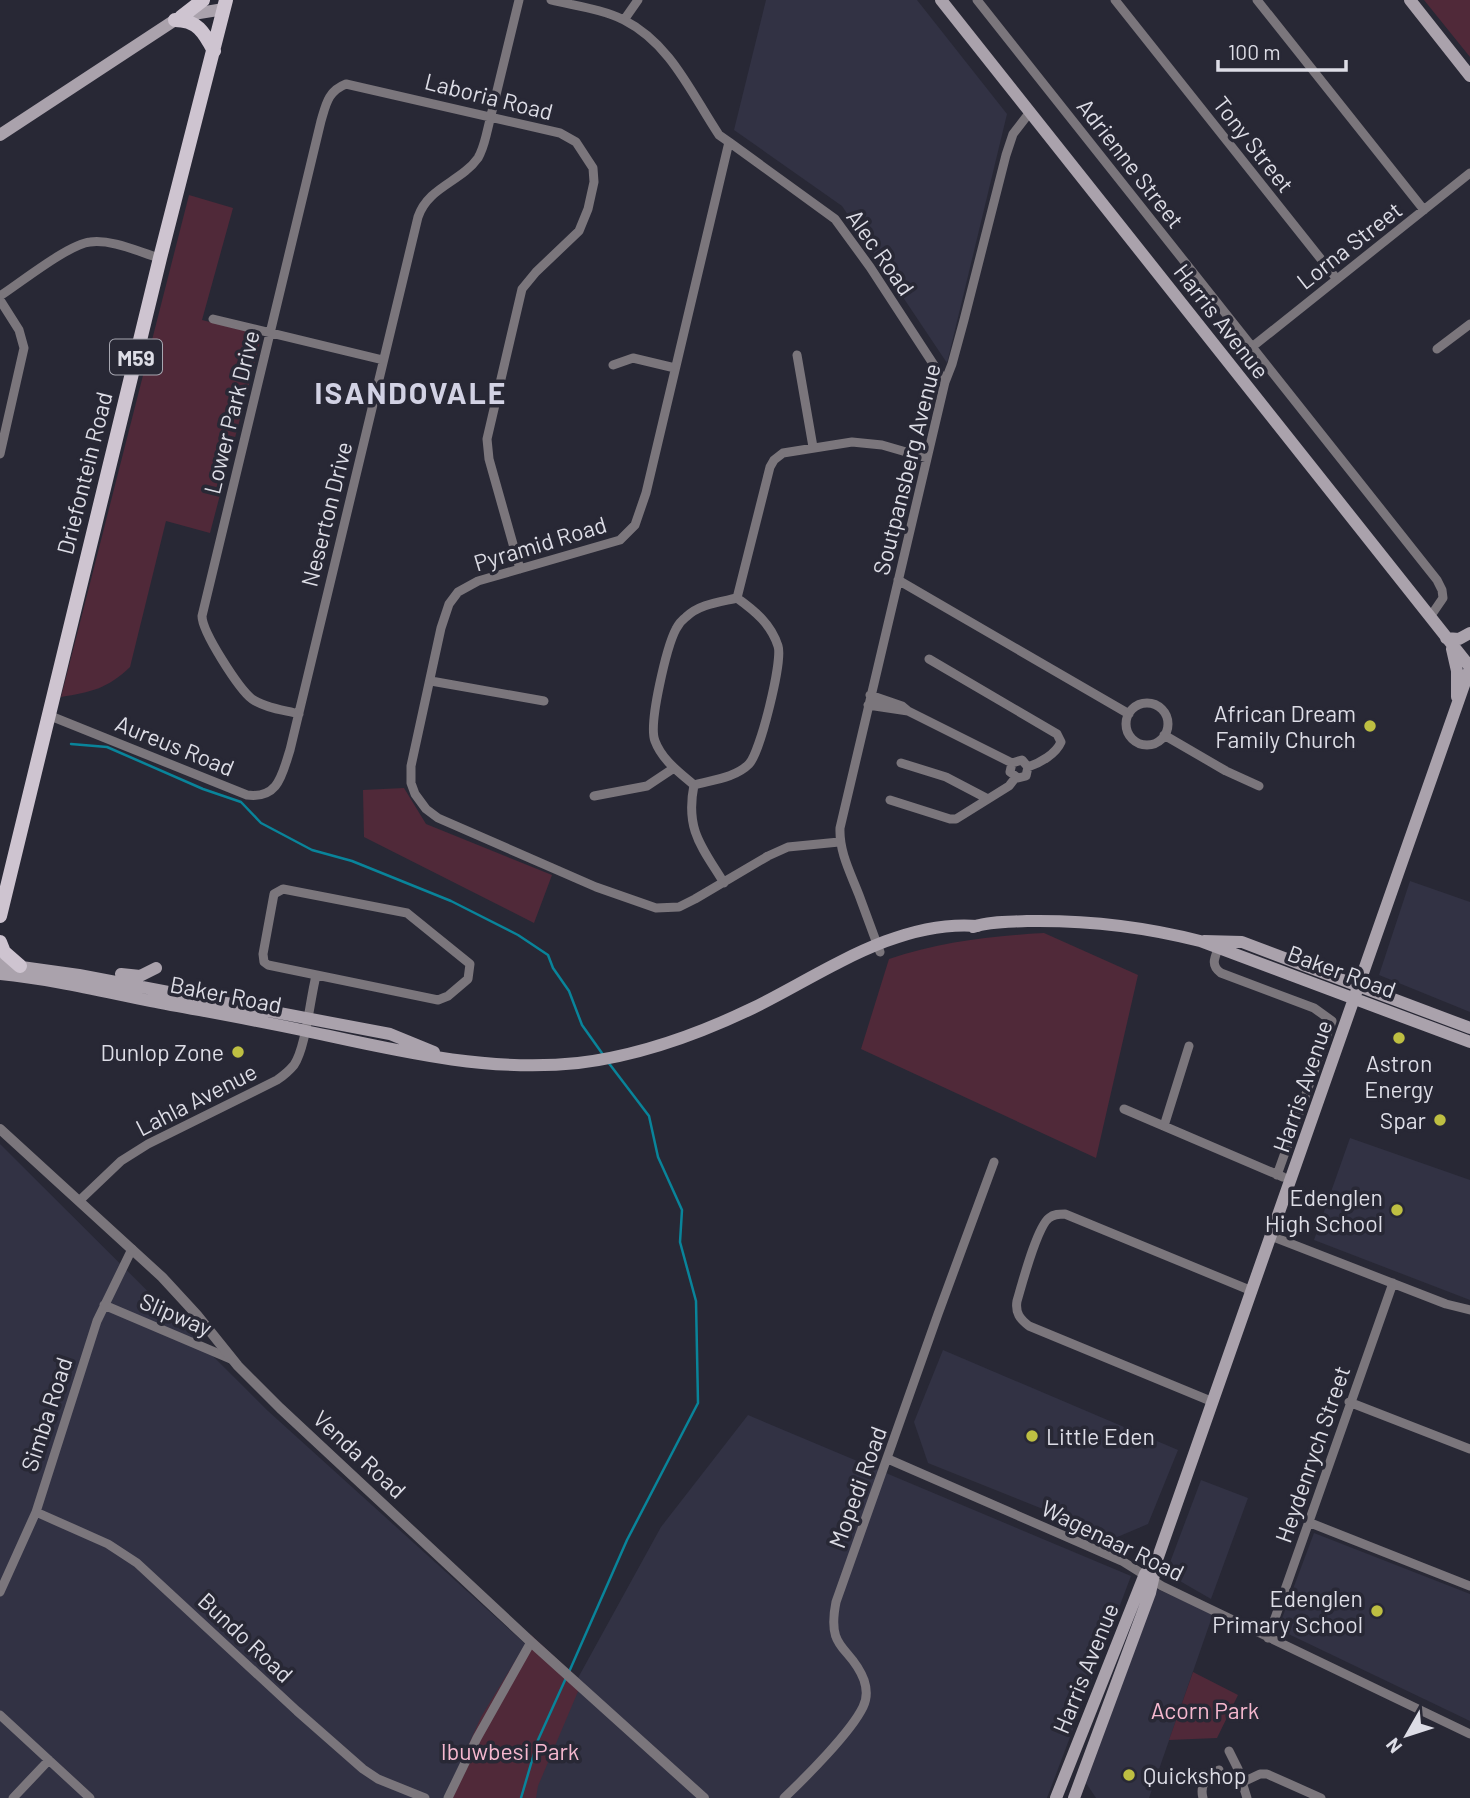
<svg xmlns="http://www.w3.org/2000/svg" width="1470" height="1798" viewBox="0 0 1470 1798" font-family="Barlow,sans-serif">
	<rect width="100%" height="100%" fill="#282835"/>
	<path fill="#323244" d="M766 0H917L1007 114 947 363 842 206 734 130Z
		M1410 881 1470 902V1012L1379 975Z
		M1350 1138 1470 1180V1300L1314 1240Z
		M0 1144 268 1411 573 1687 661 1527 748 1415 1131 1576 1047 1798H0Z
		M943 1350 1178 1450 1148 1524 1115 1538 928 1463 914 1422Z
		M1201 1480 1248 1498 1211 1599 1166 1573Z
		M1314 1533 1470 1594V1721L1278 1629Z
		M1157 1589 1213 1614 1149 1798H1096L1086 1783Z"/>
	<path fill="#502939" d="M1424 0H1470V57Z
		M189 195 233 208 202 320 262 335 210 533 166 521 130 667C107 689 91 692 61 697Z
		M404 788 426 824 552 875 534 923 364 837 363 790Z
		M1044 933 1138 975 1096 1158 861 1049 889 959C939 942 991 936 1044 933Z
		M531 1635 582 1682 538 1786 536 1798H445L481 1717Z
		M1193 1672 1238 1695 1217 1738 1169 1740Z"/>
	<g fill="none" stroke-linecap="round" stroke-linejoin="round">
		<path stroke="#09849a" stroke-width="2.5" d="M71 744 107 747 203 789 241 802 261 823 312 850 352 861 451 901 518 935 548 955 553 968 569 991 582 1025 604 1056
			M569 1672 627 1540 698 1403 696 1301 680 1242 682 1210 658 1157 649 1116 608 1062
			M521 1798 538 1740 566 1678"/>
		<path stroke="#7b767c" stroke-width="9" d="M551 0C575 6 602 9 624 20 671 44 691 93 719 135L729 142 646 493 635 525 620 540 478 581 458 592 449 604 441 628 411 766V783L415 794 426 809 438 818 596 887 656 908 679 907 695 899 768 856 788 847 839 842
			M977 0 1437 580 1442 590 1443 598 1430 617
			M1115 0 1336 278
			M1257 0 1424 210
			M624 20 638 0
			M729 142 835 219 870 267 945 382
			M0 296C20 283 69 244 90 242 112 239 139 252 160 258
			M0 300 19 330 24 348 0 454
			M213 319 383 360
			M1252 347 1470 173
			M1437 349 1470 324
			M797 355 813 447
			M613 365 633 358 675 368
			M898 580 1129 714
			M737 598 770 467 774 460 783 453 852 442 882 445 927 458
			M929 659 1057 734 1061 742C1056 754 1040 763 1028 767
			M431 681 544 701
			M870 695 902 706 908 711 1012 763 1022 760 1028 767 1026 776 1018 778 1010 772 1012 763
			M1126 724a21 21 0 1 1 42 0a21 21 0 1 1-42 0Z
			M868 705 908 711
			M299 714C284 710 265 708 252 699 239 689 202 632 202 616L321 121C326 104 328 91 346 84L560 133 576 142 593 168 594 182 588 209 579 231 536 272 522 289 487 439 489 459 520 569
			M48 715 247 795C279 799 282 774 290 750L418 217C428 187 461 182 478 158 482 151 484 144 486 136L519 0
			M1164 735 1226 771 1259 786
			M901 763 946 777 988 799
			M694 785C712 780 735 778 749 764 760 753 783 661 778 646 771 624 755 611 737 598
			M694 785C679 772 662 760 655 741 648 724 667 646 676 629 678 625 682 620 686 617 699 604 720 602 737 598
			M694 785C685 830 702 847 724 883
			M594 796 647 786 674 768
			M890 800 950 819H956L1009 786 1016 777
			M283 889 407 913 470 964 468 979 448 996 438 1000 268 965 264 962 263 954 274 894Z
			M1218 949C1214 959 1211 966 1221 973L1314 1008 1332 1021 1277 1175
			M880 952C873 933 866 914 859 895 851 874 839 852 840 828L945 382 952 364 964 320 1006 155 1013 134 1030 112
			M1124 1109 1283 1177
			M1164 1126 1189 1046
			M79 1201 121 1161 148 1144 277 1080C283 1076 289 1071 294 1065 306 1047 310 999 316 976
			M1271 1236 1446 1304 1470 1310
			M104 1305 231 1359
			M1213 1402 1029 1326C1020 1319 1015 1313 1017 1301 1022 1284 1037 1227 1049 1218 1054 1214 1059 1214 1065 1214L1252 1291
			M1349 1402 1470 1449
			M888 1459 1122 1561 1162 1586 1470 1734
			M36 1512 108 1544 137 1563 297 1711 363 1769 378 1779 425 1798
			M1308 1522 1470 1586
			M0 1592 36 1512 97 1321 132 1249
			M1268 1638 1393 1283
			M0 1715 90 1798
			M1229 1751 1238 1769 1247 1798
			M1243 1782 1260 1774H1267L1321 1798
			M13 1798 49 1760
			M448 1798 477 1738 531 1642
			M784 1798C806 1777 851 1732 863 1707 867 1699 867 1689 864 1680 851 1645 826 1652 836 1602L938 1314 994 1162
			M1203 1798C1199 1783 1208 1778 1219 1770"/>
		<path stroke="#7b767c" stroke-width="10" d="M0 1129 162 1277 197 1315 238 1366 280 1408 531 1642 704 1798"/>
		<path stroke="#aaa2ac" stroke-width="12" d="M941 0 1470 667
			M1410 0 1470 76
			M0 135 175 20 193 14 224 9
			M1446 638 1459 639 1470 633
			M1452 649 1457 671V697
			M973 927C990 921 1009 922 1027 921 1087 920 1142 926 1200 941L1470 1042
			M1204 941 1242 942 1470 1028
			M0 964 79 975 390 1034 434 1052
			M0 974C51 979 101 991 151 1001 203 1011 255 1020 306 1031 394 1050 487 1073 578 1063 638 1056 699 1034 753 1008 822 974 897 919 978 926
			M121 974 140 976 156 968
			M1056 1798 1139 1589 1145 1574 1156 1560
			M1074 1798 1150 1593 1158 1557 1470 668"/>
		<path stroke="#cec4d0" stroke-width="14" d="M181 17 203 0
			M175 20C197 20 204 32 214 51
			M0 916 160 258 226 0
			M0 942 4 952 20 966"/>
	</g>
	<g fill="#bebf42" stroke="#282835" stroke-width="2.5">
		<circle cx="1370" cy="726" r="7"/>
		<circle cx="1399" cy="1038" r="7"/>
		<circle cx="238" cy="1052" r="7"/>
		<circle cx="1440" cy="1120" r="7"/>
		<circle cx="1397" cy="1210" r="7"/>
		<circle cx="1032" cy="1436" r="7"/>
		<circle cx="1377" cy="1611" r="7"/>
		<circle cx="1129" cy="1775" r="7"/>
	</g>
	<g text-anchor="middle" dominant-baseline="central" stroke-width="7" stroke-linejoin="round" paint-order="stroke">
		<rect fill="#282835" stroke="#a7a7b1" stroke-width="2" x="110" y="339.5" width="52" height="35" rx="5"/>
		<g font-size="21" font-weight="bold" fill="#dddde6">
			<text x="136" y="357">M59</text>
		</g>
		<g font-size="23" fill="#dddde6" stroke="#282835">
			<text transform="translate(489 96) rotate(14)">Laboria Road</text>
			<text transform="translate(1254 144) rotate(52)">Tony Street</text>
			<text transform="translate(1131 163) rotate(52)">Adrienne Street</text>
			<text transform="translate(1349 245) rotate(-38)">Lorna Street</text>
			<text transform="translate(881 252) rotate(55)">Alec Road</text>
			<text transform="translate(1222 321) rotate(52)">Harris Avenue</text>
			<text transform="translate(231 412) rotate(-76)">Lower Park Drive</text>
			<text transform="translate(906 469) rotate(-76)">Soutpansberg Avenue</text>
			<text transform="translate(84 473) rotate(-76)">Driefontein Road</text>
			<text transform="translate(326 514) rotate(-76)">Neserton Drive</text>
			<text transform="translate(540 543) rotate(-17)">Pyramid Road</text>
			<text transform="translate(175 745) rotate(22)">Aureus Road</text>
			<text transform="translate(1342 971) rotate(20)">Baker Road</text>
			<text transform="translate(226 994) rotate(11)">Baker Road</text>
			<text transform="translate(1302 1086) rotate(-71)">Harris Avenue</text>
			<text transform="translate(196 1099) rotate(-27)">Lahla Avenue</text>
			<text transform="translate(176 1314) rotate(23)">Slipway</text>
			<text transform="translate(46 1414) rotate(-72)">Simba Road</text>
			<text transform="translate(360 1454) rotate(43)">Venda Road</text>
			<text transform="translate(1312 1454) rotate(-71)">Heydenrych Street</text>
			<text transform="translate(857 1487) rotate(-70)">Mopedi Road</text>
			<text transform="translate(1113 1540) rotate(26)">Wagenaar Road</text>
			<text transform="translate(246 1637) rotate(43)">Bundo Road</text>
			<text transform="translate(1085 1668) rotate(-68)">Harris Avenue</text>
		</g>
		<g font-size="23" fill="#dddde6" stroke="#282835" text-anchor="end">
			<text x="1356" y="713">African Dream<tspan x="1356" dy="26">Family Church</tspan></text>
			<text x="224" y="1052">Dunlop Zone</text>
			<text x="1399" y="1063" text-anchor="middle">Astron<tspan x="1399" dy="26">Energy</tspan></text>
			<text x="1426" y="1120">Spar</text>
			<text x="1383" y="1197">Edenglen<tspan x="1383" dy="26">High School</tspan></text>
			<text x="1046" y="1436" text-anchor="start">Little Eden</text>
			<text x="1363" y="1598">Edenglen<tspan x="1363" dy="26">Primary School</tspan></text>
			<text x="1143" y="1775" text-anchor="start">Quickshop</text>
		</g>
		<g font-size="23" fill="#f6b8cf" stroke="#282835">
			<text x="1205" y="1710">Acorn Park</text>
			<text x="510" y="1751">Ibuwbesi Park</text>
		</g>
		<g font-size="30" font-weight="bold" letter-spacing="2" fill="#d2d2e4" stroke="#282835">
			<text x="411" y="392">ISANDOVALE</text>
		</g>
	</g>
	<g transform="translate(1407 1735) rotate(231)" stroke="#282835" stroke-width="5" paint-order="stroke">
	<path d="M0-5L12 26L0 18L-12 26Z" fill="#dddde6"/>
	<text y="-10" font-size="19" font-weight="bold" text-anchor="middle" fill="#dddde6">N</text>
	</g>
	<path d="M1218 60v10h128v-10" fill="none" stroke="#dddde6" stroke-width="3.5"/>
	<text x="1228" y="60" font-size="21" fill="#dddde6" stroke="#282835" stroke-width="5" paint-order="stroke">100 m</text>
</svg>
